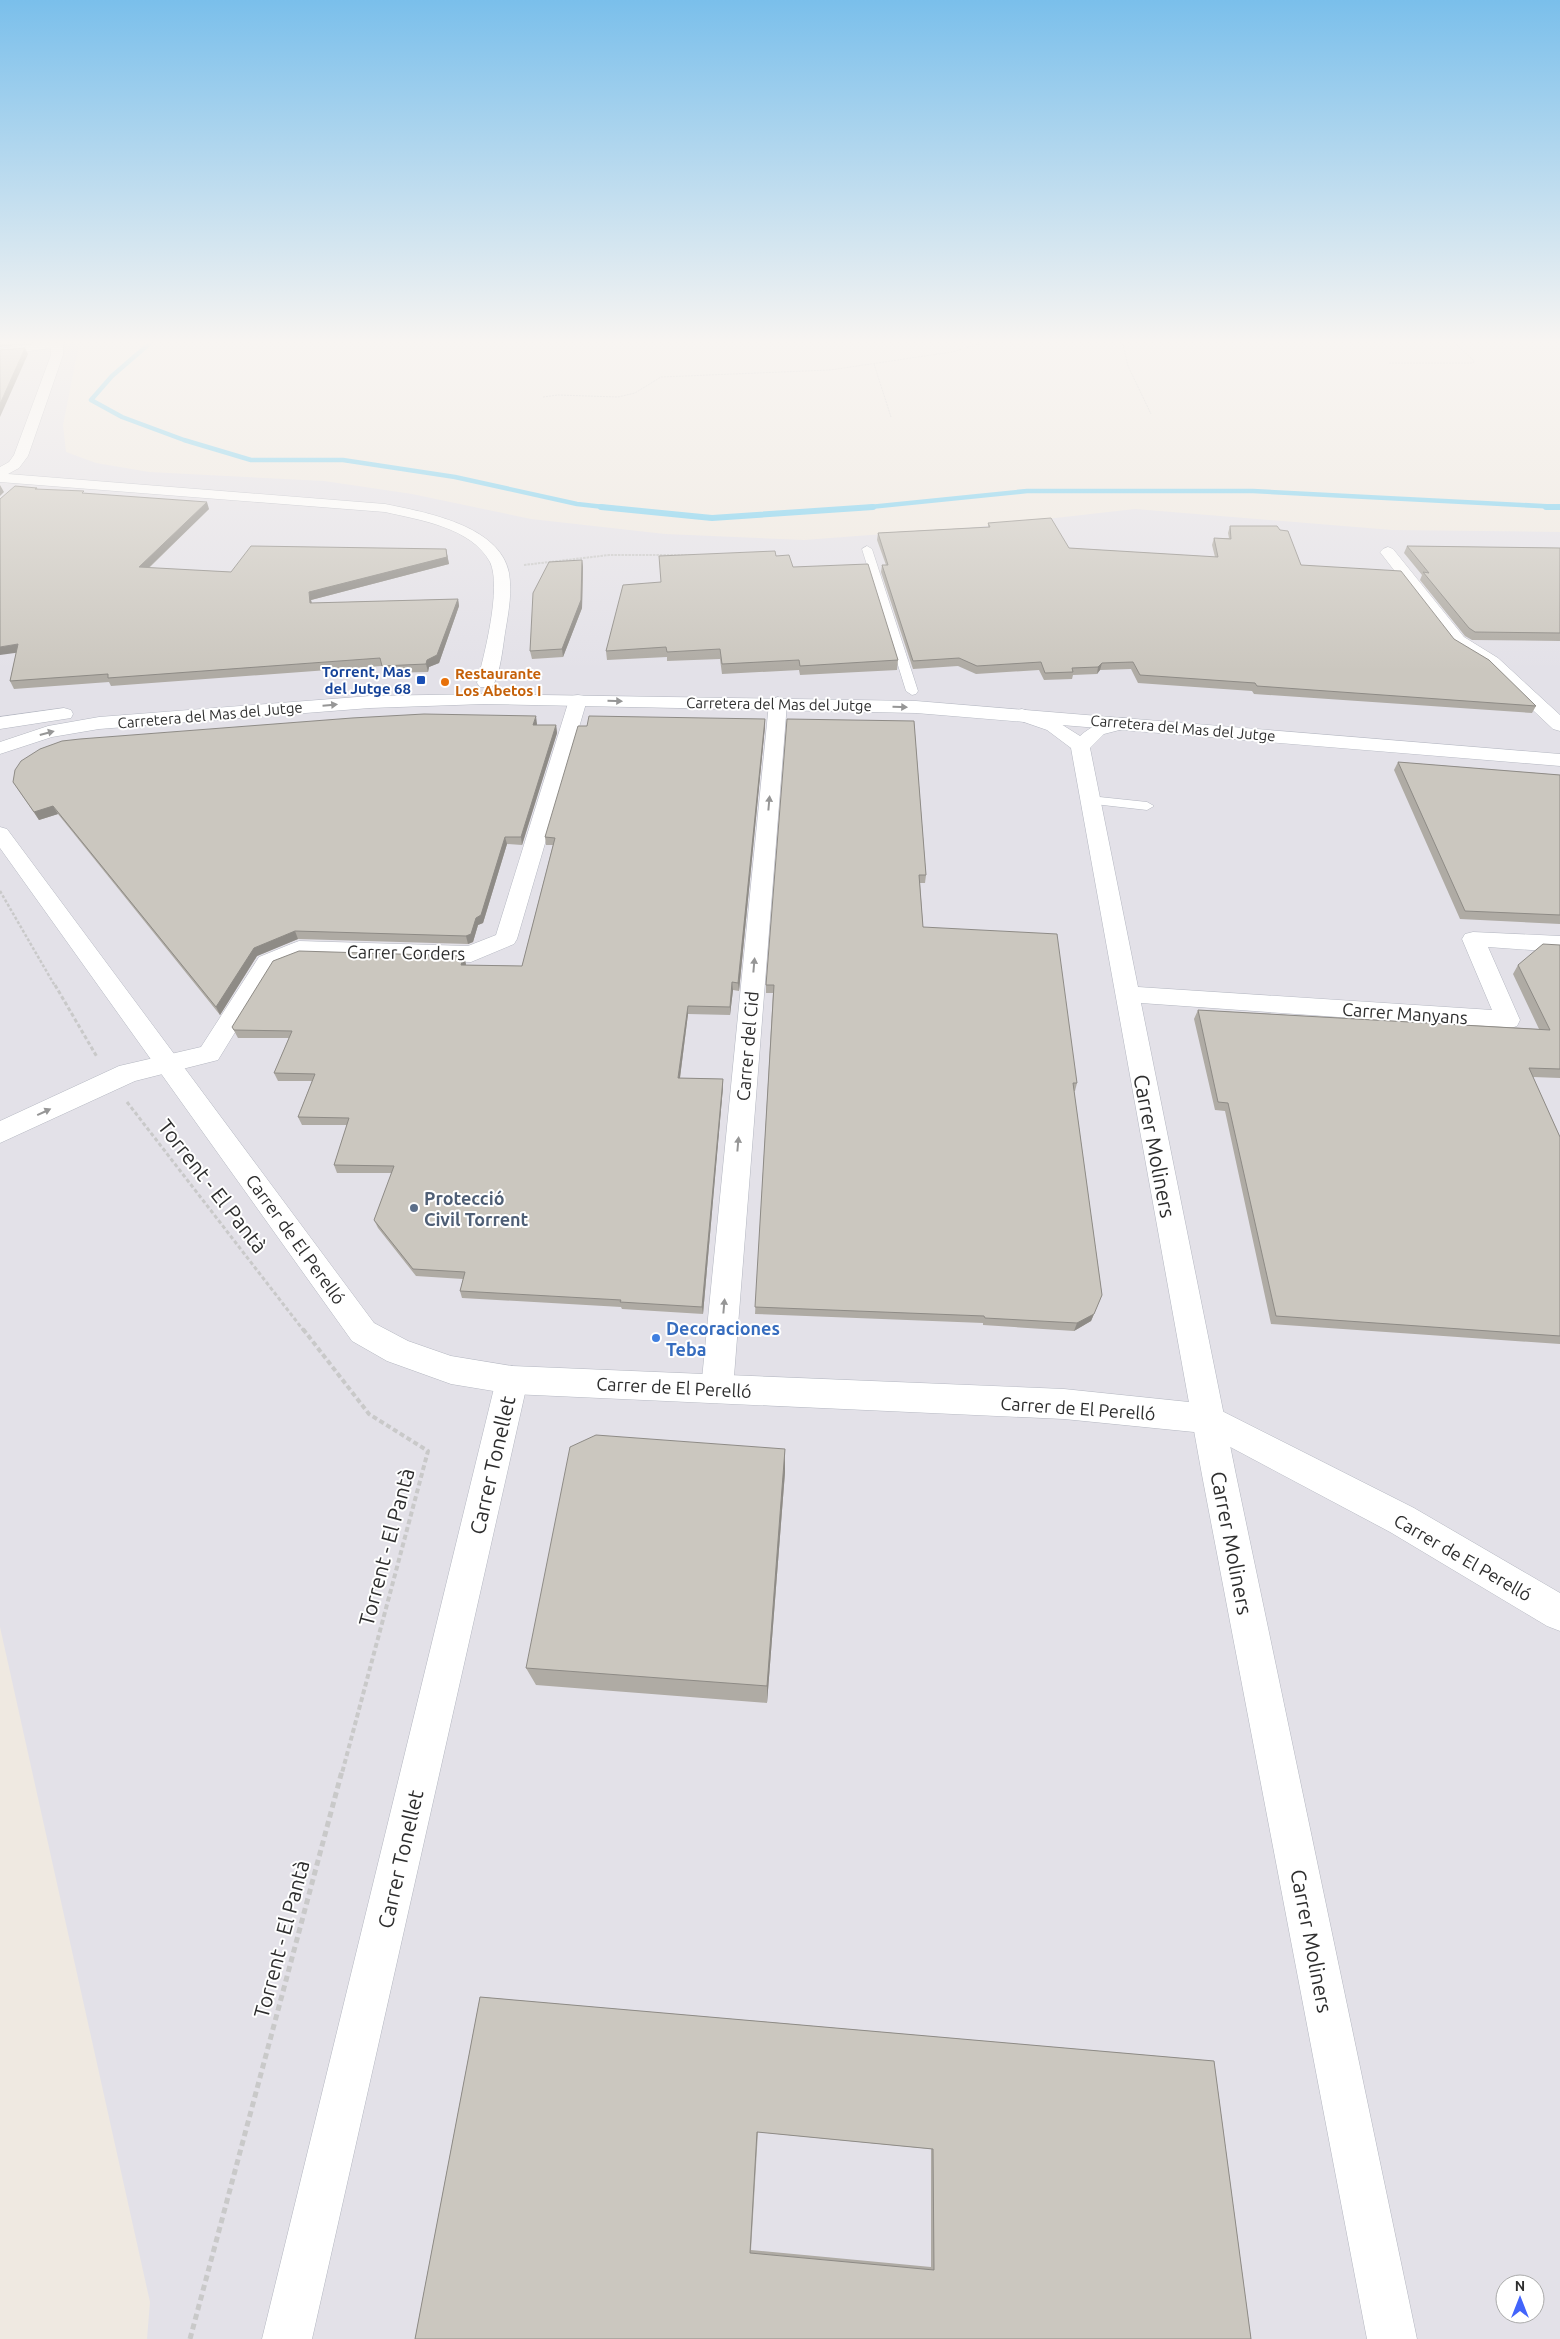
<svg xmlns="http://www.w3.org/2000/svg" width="1560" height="2339" viewBox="0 0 1560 2339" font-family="Ubuntu,sans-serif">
	<rect width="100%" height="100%" fill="#efe9e1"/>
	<path fill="#e3e1e8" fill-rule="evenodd" d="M0 344H79L63 425 66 452 96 463 149 472 324 481 412 494 531 519 665 534 804 540 977 527 1135 509 1392 530 1560 532V2339H147L150 2302 0 1627ZM1505 2284H1535V2314H1505Z"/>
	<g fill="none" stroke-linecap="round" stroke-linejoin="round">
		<path stroke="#75cff0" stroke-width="4.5" d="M149 344 112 376 91 400 122 417 184 440 251 460H343L455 477 577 504 613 508
			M860 508 1027 491H1253L1560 507"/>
		<path stroke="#75cff0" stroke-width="6" d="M601 507 712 518 873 507
			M1546 507H1560"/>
		<g stroke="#b4b7c1" stroke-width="1">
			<path id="lane" d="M867 546 872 549 918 691 916 694 912 695 906 691 862 549Z
				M1090 796 1147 802 1154 806 1147 810 1085 803 1083 800Z"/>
		</g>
		<g stroke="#b4b7c1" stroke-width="1">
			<path id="street" d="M34 344H63V355L28 456 19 468 8 474 385 504C424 512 500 525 509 573 512 591 509 610 506 627 503 643 501 674 492 687H480L477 683C484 656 502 587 490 562 471 527 419 520 385 512L0 482V467L9 462 14 455 51 355V348L0 355V349Z
				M1388 547 1393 549 1464 637 1498 658 1560 715V731L1553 729 1486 666 1452 645 1380 552 1383 549Z
				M578 695 584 696 587 700 517 939 514 944 471 962 302 957 275 967 218 1060 135 1081 0 1143V1121L119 1066 201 1047 259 957 291 944 299 941 468 946 496 935 569 700 572 696Z
				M778 697 784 699 787 703 733 1389 728 1399 717 1403 706 1399 701 1389 769 703 772 699Z
				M1022 709 1053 719 1080 736C1092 725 1114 715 1131 719L1133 723 1131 727 1104 734 1090 748 1138 987 1492 1010 1462 939 1465 934 1473 932 1560 936V952L1488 947 1520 1020 1517 1026 1508 1029 1141 1003 1236 1475 1417 2339H1367L1202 1475 1071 748 1047 730 1015 719 1013 715 1015 711Z
				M512 1366 523 1370 528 1380 312 2339H262L496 1380 501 1370Z"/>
		</g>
		<g stroke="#b4b7c1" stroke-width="1">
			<path id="secondary" d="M484 694 916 701 1560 754V766L916 713 484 704 370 708 99 729 52 737 0 754V742L48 726 99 717 370 696Z
				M64 708 71 710 73 714 71 718 0 729V717Z
				M0 827 7 829 374 1323 408 1341 451 1356 512 1366 1064 1389 1208 1404 1414 1508 1560 1593V1631L1547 1626 1390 1532 1204 1433 1064 1419 512 1394 451 1384 387 1361 352 1341 0 848Z"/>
		</g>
		<path stroke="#c9c9c9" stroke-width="1" stroke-dasharray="2 1" stroke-linecap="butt" d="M1123 344 1128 366 1151 414
			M1389 363H1473L1474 361 1456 344
			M874 364 891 417
			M543 397 558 395 618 397 635 393 661 377 830 370 952 352 980 344"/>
		<path stroke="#c9c9c9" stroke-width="2" stroke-dasharray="2.5 1" stroke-linecap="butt" d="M524 565 609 555H695"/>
		<path stroke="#c9c9c9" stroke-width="2.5" stroke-dasharray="3 2" stroke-linecap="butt" d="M0 891 55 986"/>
		<path stroke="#c9c9c9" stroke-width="3" stroke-dasharray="4 2.5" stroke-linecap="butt" d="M55 985 97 1057
			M127 1102 304 1331"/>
		<path stroke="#c9c9c9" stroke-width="4" stroke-dasharray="5 3" stroke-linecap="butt" d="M303 1329 369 1414 428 1451 342 1773"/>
		<path stroke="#c9c9c9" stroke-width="5" stroke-dasharray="6 4" stroke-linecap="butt" d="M190 2339 342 1771"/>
		<use href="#lane" fill="#fff" fill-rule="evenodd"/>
		<use href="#street" fill="#fff" fill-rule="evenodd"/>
		<use href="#secondary" fill="#fff" fill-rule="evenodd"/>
	</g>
	<path fill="#afaba4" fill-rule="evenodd" d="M37 488 38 490 84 493 209 509 149 568 231 572 446 549 449 564 311 600 312 603 458 599 459 606 439 663 429 667 428 672 384 673 382 666 111 686 109 682 14 689 10 681 16 653Z
		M988 523 1069 548 1215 557 1212 545 1214 538H1229L1228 533 1230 526 1301 565 1454 639 1536 706 1532 713 1254 694 1252 691 1138 683 1131 669 1100 670 1097 674 1073 675 1072 679 1044 680 1039 670 976 674 958 666 913 669 881 572 882 565H886L877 540 878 533 988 527Z
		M1407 546 1560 548V641L1472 640 1465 636 1420 580 1422 575 1404 553Z
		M776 556 793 567 898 660 897 670 800 675 799 670 722 674 720 659 667 661V657L607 660 606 651 661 582Z
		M582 560 583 567 582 608 563 657 532 659 530 651Z
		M765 719V726L739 991 733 990 730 1015 688 1014 680 1078 723 1079V1087L703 1314 622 1309 621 1307 462 1298 460 1291 463 1279 416 1276 378 1228 374 1220 392 1173H337L334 1165 347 1125H302L298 1117 312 1081H278L274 1073 289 1038H238L232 1027 466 964V965L522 966 553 845H546L545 837 587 726Z
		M914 721 926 875 925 883H920L923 927 1077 1083 1075 1091H1074L1102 1295 1091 1321 1074 1331 983 1325V1323L755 1314 773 993H766V985Z
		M537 724V725H556L557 733 522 845 507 844 483 923 478 925 473 942 468 944 298 939 257 956 220 1015 58 814 39 820 13 782Z
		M1398 762 1560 775V924L1460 919 1394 770Z
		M1560 945V1078L1533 1077 1560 1137V1344L1271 1324 1225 1111 1215 1110 1194 1019 1198 1010 1539 1029 1513 974 1518 965Z
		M785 1449V1472L767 1703 536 1685 526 1668Z
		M480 1997 1214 2061 1251 2339H415ZM758 2132 931 2149V2267L751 2250Z"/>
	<path fill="#8e8b86" d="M0 344H22L0 347Z
		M25 348 28 354 0 417V404Z
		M0 485 4 492 0 496Z
		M207 502 209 509 142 574 139 567Z
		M446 549 449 564 311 600 313 611 310 603 309 592Z
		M582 560 583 567 582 608 563 657 562 649Z
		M458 599 459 606 439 663 429 667 428 672 426 664 427 660Z
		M18 644 22 652 0 655V647Z
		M1102 663 1100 670 1097 674 1098 667Z
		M536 716 537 724 534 733 533 725Z
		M765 719V726L739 991 738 983Z
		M556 725 557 733 522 845 521 837Z
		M53 806 58 814 39 820 34 812Z
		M505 837 507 844 483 923 478 925 473 942 468 944 466 936Z
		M295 931 298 939 257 956 220 1015 216 1007 254 948Z
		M464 956 466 964 463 973 461 965Z
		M732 982 733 990 730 1015V1007Z
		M688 1006V1014L679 1085 678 1078Z
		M723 1079V1087L703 1314 702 1307Z
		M1094 1314 1091 1321 1074 1331 1077 1323Z
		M785 1449V1472L767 1703V1686Z"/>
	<path fill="#cbc7bf" stroke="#8e8b86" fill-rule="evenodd" d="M25 348 0 404V350Z
		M15 486 37 488 35 489 84 491 82 493 207 502 139 567 231 572 251 546 446 549 447 557 309 592 310 603 458 599 437 655 427 660 426 664 382 666 380 658 108 678V674L10 681 18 644 0 647V499Z
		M1051 518 1069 548 1218 557 1214 538 1231 539 1230 526H1277L1280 530 1288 531 1301 565 1401 571 1454 639 1489 660 1536 706 1257 686 1255 683 1140 675 1133 662 1102 663 1098 667 1072 668 1073 672 1045 673 1041 662 977 666 959 658 913 661 882 565H888L878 533 990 527 988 523Z
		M1407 546 1560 548V633L1475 632 1469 628 1423 572 1429 573Z
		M775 551 776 556 789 555 793 567 868 564 898 660 800 666 799 660 722 664 720 649 667 652 666 647 606 651 623 585 661 582 659 556Z
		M582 560 581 600 562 649 530 651 533 593 549 562Z
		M424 714 536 716 533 725H556L521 837H505L481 915 476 918 471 934 466 936 295 931 254 948 216 1007 53 806 34 812 13 782 15 770 21 761 40 749 62 741 80 739 352 718Z
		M589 716 765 719 738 983 732 982 730 1007 688 1006 678 1078 723 1079 702 1307 620 1302 621 1300 460 1291 465 1272 413 1269 374 1220 394 1166 334 1165 349 1118 298 1117 315 1074 274 1073 292 1031 234 1030 232 1027 273 961 299 951 464 956 461 965 522 966 555 838 545 837 578 726H587Z
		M787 719 914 721 926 875H919L923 927 1057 934 1077 1083H1073L1102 1295 1094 1314 1077 1323 985 1318 984 1316 755 1307 774 985H766Z
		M1398 762 1560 775V915L1465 911Z
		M1543 944 1560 945V1069L1529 1068 1560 1137V1336L1276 1316 1228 1103 1218 1102 1198 1010 1550 1030 1518 965Z
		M596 1435 785 1449 767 1686 526 1668 570 1447Z
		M480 1997 1214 2061 1251 2339H415ZM757 2132 933 2149 934 2270 750 2253Z"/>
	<defs><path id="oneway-solid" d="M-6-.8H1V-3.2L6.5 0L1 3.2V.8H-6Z" transform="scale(1.25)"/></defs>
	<g fill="#969696">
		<use href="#oneway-solid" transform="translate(615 701) rotate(1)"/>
		<use href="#oneway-solid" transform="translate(330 705) rotate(-5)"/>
		<use href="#oneway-solid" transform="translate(900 707) rotate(2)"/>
		<use href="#oneway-solid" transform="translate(47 733) rotate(-15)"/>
		<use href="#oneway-solid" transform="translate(769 803) rotate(-85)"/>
		<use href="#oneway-solid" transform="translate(754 965) rotate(-85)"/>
		<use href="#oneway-solid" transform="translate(44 1112) rotate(-25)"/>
		<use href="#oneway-solid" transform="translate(738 1144) rotate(-85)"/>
		<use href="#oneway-solid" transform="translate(724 1306) rotate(-85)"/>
	</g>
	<linearGradient id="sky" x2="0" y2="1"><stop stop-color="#7abfeb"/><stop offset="0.51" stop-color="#f8f5f2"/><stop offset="1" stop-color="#f8f5f2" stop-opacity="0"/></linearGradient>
	<rect width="1560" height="671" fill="url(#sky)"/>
	<rect fill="#1a4fb4" stroke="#fff" stroke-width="2" x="416" y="675" width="10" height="10" rx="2.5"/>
	<circle fill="#e8710a" stroke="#fff" stroke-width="2" cx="445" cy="682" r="5"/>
	<circle fill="#5c6f8a" stroke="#fff" stroke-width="2" cx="414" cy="1208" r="5"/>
	<circle fill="#3f7fe0" stroke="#fff" stroke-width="2" cx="656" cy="1338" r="5"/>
	<g text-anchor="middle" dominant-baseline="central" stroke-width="4" stroke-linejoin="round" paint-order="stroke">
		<g font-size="15" font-weight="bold" fill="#164399" stroke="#fff" text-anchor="end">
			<text x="411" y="671">Torrent, Mas<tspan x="411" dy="17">del Jutge 68</tspan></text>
		</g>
		<g font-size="15" font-weight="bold" fill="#c56008" stroke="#fff" text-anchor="start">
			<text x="455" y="673">Restaurante<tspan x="455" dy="17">Los Abetos I</tspan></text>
		</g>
		<g font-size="15" fill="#2e2e2e" stroke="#fff">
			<text transform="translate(779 704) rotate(1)">Carretera del Mas del Jutge</text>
			<text transform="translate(210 715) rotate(-5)">Carretera del Mas del Jutge</text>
			<text transform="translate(1183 728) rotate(5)">Carretera del Mas del Jutge</text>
		</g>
		<g font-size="18" fill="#2e2e2e" stroke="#fff">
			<text transform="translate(406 952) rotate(1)">Carrer Corders</text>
			<text transform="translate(1405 1013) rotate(4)">Carrer Manyans</text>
			<text transform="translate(747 1046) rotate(-85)">Carrer del Cid</text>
			<text transform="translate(296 1239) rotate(54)">Carrer de El Perelló</text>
			<text transform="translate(674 1387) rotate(3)">Carrer de El Perelló</text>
			<text transform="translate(1078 1408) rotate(4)">Carrer de El Perelló</text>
			<text transform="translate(1463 1557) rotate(30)">Carrer de El Perelló</text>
		</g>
		<g font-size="18" font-weight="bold" fill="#4e5e75" stroke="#fff" text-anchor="start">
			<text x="424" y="1198">Protecció<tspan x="424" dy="21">Civil Torrent</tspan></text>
		</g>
		<g font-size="18" font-weight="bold" fill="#366cbe" stroke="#fff" text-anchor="start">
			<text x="666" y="1328">Decoraciones<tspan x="666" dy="21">Teba</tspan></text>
		</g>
		<g font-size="21" fill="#2e2e2e" stroke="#fff">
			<text transform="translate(1155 1146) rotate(79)">Carrer Moliners</text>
			<text transform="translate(213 1186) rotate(52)">Torrent - El Pantà</text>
			<text transform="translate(492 1465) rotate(-77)">Carrer Tonellet</text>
			<text transform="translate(1232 1543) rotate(79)">Carrer Moliners</text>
			<text transform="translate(386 1547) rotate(-75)">Torrent - El Pantà</text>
			<text transform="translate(400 1859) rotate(-77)">Carrer Tonellet</text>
			<text transform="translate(281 1939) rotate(-75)">Torrent - El Pantà</text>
			<text transform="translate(1312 1941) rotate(79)">Carrer Moliners</text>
		</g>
	</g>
	<g transform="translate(1520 2299)"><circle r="24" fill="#ffffff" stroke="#ababab"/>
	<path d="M0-4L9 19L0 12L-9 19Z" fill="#4264fb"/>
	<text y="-8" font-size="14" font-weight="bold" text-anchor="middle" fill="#2e2e2e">N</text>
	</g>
</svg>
